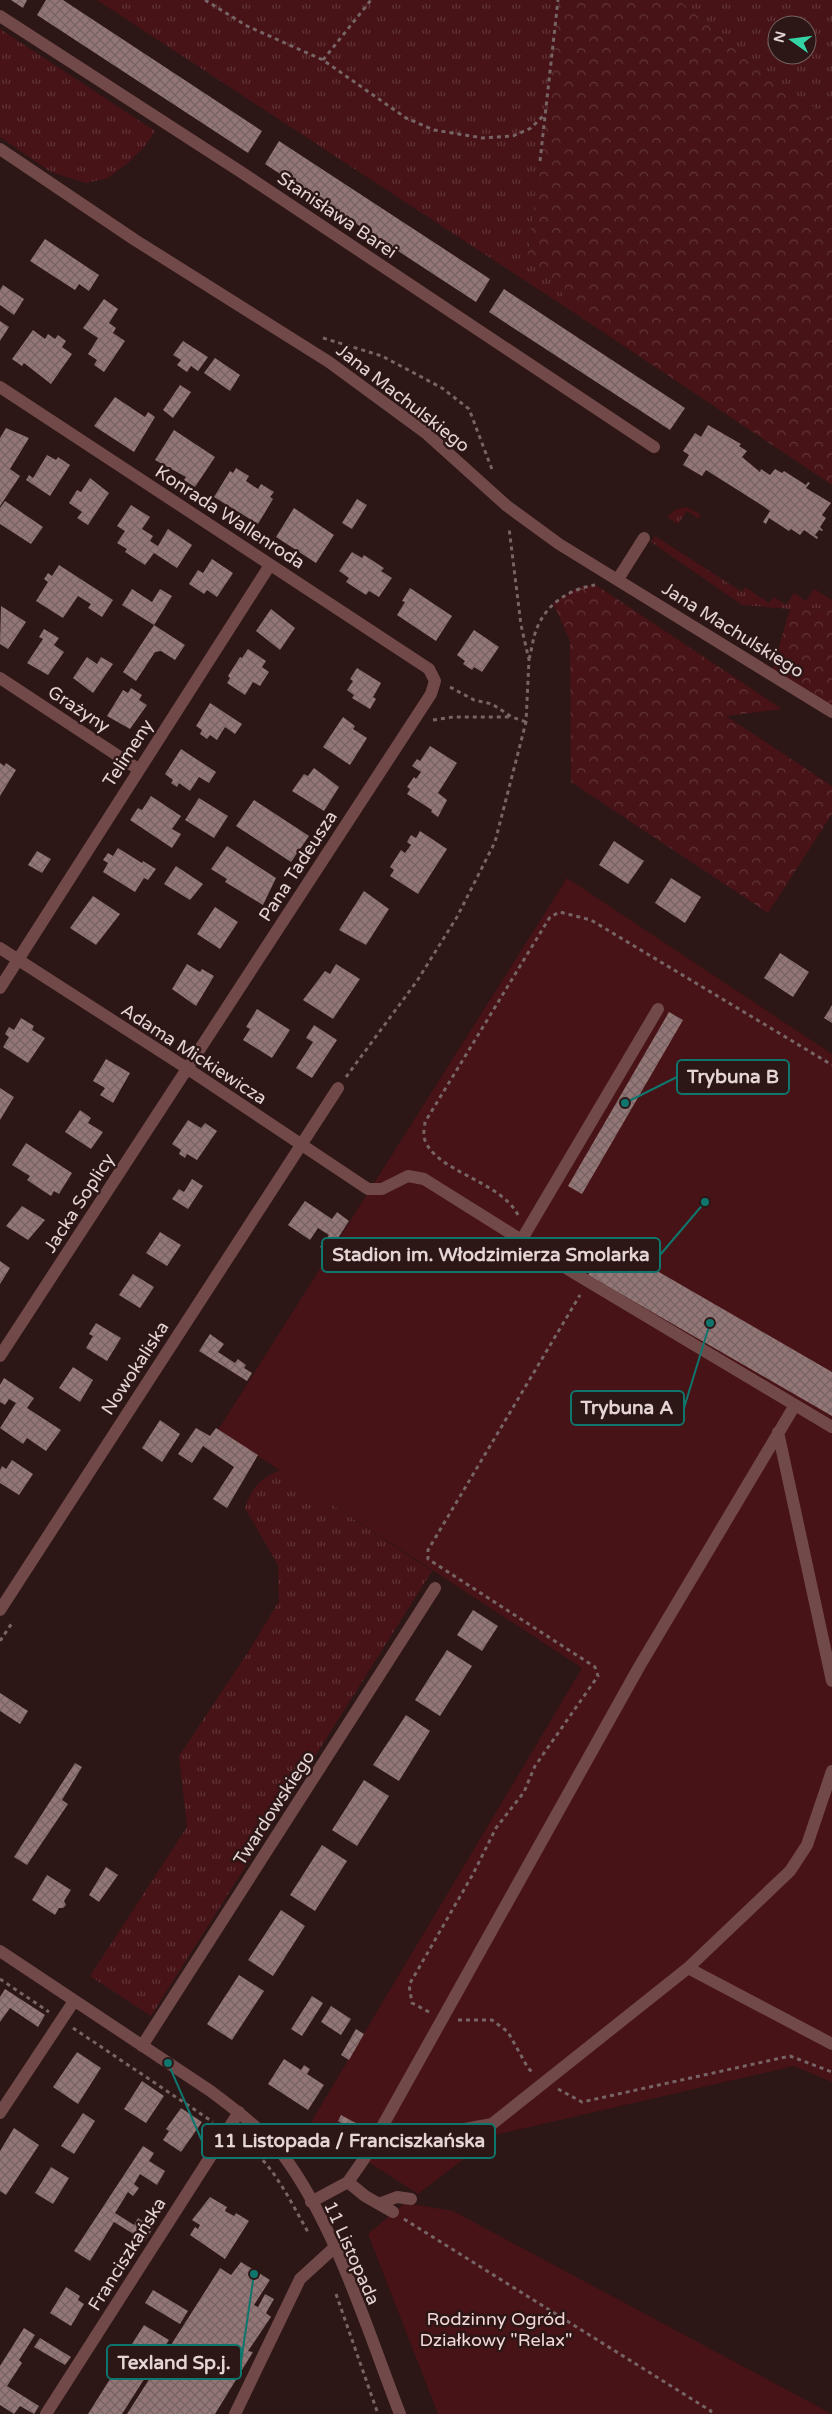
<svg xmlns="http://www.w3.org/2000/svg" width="832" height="2414" viewBox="0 0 832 2414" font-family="'Varela Round',sans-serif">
	<defs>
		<pattern id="grass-tufts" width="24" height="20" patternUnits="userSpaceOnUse" patternTransform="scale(1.25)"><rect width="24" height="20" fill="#471317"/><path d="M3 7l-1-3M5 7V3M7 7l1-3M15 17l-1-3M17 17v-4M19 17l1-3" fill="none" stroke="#613438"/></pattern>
		<pattern id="forest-crowns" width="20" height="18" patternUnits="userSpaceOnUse" patternTransform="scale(1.25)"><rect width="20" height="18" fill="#471317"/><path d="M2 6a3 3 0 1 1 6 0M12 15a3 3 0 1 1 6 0" fill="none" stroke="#613438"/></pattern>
		<pattern id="building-cross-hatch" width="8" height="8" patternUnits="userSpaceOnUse" patternTransform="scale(1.25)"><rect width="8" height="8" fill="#937676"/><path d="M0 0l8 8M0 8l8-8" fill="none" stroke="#776363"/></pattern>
	</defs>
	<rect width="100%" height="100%" fill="#2c1616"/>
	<path fill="url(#grass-tufts)" fill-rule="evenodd" d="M97 0H558L540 161 527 261 551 277 576 314Z
		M678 0H832V119L788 91ZM777 25H807V55H777Z
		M0 29 155 131 145 146 128 163 108 178 86 183 51 172 0 137Z
		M686 507 700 514 699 519 687 511 678 524 667 517 675 510Z
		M655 536 742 592 745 587 769 603 774 597 786 605 794 593 806 601 814 589 832 600V608L790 609 742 605 651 542Z
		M280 1470 432 1571 151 2016 90 1976 187 1827 179 1756 250 1649 279 1601 278 1565 245 1508C252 1488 260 1478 280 1470Z"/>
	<path fill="url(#forest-crowns)" d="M558 0H678L788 91 832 119V485L576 314 551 277 527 261 540 161Z
		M596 585 782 709 726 716 832 786V814L768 913 571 782 570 641 553 603 579 587Z
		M832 608V712L771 674 790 609Z"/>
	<path fill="#471317" d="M567 878 832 1054V2082L794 2066 495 2135 418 2194 310 2124 582 1668 218 1430Z
		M405 2203 453 2211 832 2414H438L368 2234Z"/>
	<path fill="url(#building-cross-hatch)" d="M11 0H27L23 8Z
		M46 0H63L262 131 248 153 37 15Z
		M279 141 490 279 476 302 265 164Z
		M45 239 99 275 89 291 79 284 75 290 30 261Z
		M3 285 24 299 14 315 0 305V290Z
		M504 289 685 408 670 430 489 312Z
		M104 299 118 309 109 323 116 328 113 333 125 341 104 372 94 365 97 360 88 354 98 338 83 328Z
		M0 321 9 327 0 341Z
		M33 330 45 339 48 334 55 339 58 335 66 341 62 347 72 354 51 384 24 363 22 366 12 359Z
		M183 341 208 357 198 371 191 366 187 372 177 365 181 360 173 355Z
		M215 358 240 375 230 391 204 373Z
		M180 385 191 392 173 418 163 410Z
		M115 397 145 417 148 412 155 417 134 452 94 426Z
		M708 425 741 444 739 446 747 451 742 457 760 472 761 469 770 475 775 469 782 473 784 471 806 485 808 482 810 483 806 488 831 503 822 515 826 518 820 527 823 530 822 531 819 530 815 535 818 537 817 539 804 530 800 535 791 529 789 531 769 518 766 524 763 522 770 511 763 506 706 470 702 476 683 465 689 455 683 451 695 433 701 437Z
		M6 428 29 438 10 469 20 476 0 506V438Z
		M174 430 215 457 195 487 184 480 186 477 155 460Z
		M47 455 56 460 58 457 70 465 50 496 26 480 29 475 33 478Z
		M236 468 249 476 246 481 258 489 261 484 274 492 270 497 273 499 258 524 214 497 230 471 233 473Z
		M90 478 109 493 88 525 77 518 82 512 69 503 77 490 81 492Z
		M357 499 367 505 352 529 342 523Z
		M5 501 43 527 31 544 0 524V508Z
		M131 505 150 517 142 529 153 536 150 541 158 546 168 529 192 545 177 568 154 553 145 565 125 552 127 549 117 543 125 531 117 526Z
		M294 508 334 535 316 563 276 537Z
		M352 552 362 558 364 555 384 568 381 571 392 578 379 597 369 591 366 595 346 582 349 578 339 571Z
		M212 559 233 573 217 597 207 590 204 594 189 584 198 570 203 573Z
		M59 565 113 600 102 617 88 608 91 604 78 596 63 618 36 601 48 582 44 579 48 573 52 576Z
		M410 588 452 616 436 641 397 615 405 602 402 601Z
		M132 589 152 602 160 589 172 596 154 625 122 605Z
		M1 606 26 622 8 649 0 644Z
		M271 609 295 628 280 650 256 631Z
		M154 625 185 645 175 660 161 651 155 652 136 681 123 672Z
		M44 629 59 638 54 645 64 652 48 675 27 663 43 639 39 637Z
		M474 630 499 647 482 672 474 667 472 670 463 664 465 661 457 655Z
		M248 649 266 661 262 667 269 672 260 686 253 682 245 695 227 683 230 678 228 676 240 657 242 658Z
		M87 657 97 664 101 657 113 664 93 693 73 678Z
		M357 668 381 683 373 697 376 699 370 709 352 698 354 695 347 690 353 681 350 679Z
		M131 688 142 695 139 700 147 705 130 729 107 716 123 690 128 693Z
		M210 703 242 724 235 734 225 727 217 740 210 735 207 739 200 734 202 730 196 726Z
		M343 717 355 726 353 729 367 738 350 765 323 747Z
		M430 746 457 763 438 793 447 800 438 817 431 812 432 810 407 794 410 789 407 787 414 777 416 779 421 772 412 766 417 759 420 761Z
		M181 749 216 772 209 783 199 777 190 791 179 783 177 787 171 783 173 780 165 774Z
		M0 763 4 766 6 763 16 770 0 796Z
		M314 768 339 787 324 811 292 791 304 774 308 776Z
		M151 796 181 816 172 829 181 834 172 848 130 820 138 808 142 810Z
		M199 798 228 816 214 838 185 820Z
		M254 800 309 836 291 862 236 826Z
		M420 831 447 849 418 894 390 876 394 870 390 867 401 850 405 853 411 845 407 842 411 835 416 838Z
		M614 841 644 861 628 884 599 865Z
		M227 846 276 878 263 905 225 882 227 879 211 869Z
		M118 848 142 863 143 861 156 869 148 880 144 878 135 892 103 872 108 863 103 860 108 853 113 856Z
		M37 851 51 859 42 873 28 865Z
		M176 866 203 884 190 900 164 884Z
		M671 878 701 897 685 923 655 903Z
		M364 891 389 909 366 945 339 930Z
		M93 896 120 914 96 945 70 928Z
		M215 907 238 922 220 949 197 934Z
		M780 953 809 972 793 997 764 978Z
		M187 964 200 972 202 969 214 976 196 1006 172 989Z
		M336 964 360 979 333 1019 303 1000 325 971 330 974Z
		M832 1005V1023L824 1018Z
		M257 1009 290 1030 272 1058 243 1040 250 1029 246 1027Z
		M669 1012 683 1020 582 1194 568 1186Z
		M21 1018 34 1026 32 1030 45 1038 28 1063 3 1047 9 1037 5 1034 9 1027 14 1030Z
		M314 1025 337 1040 312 1078 296 1068 313 1042 306 1038Z
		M106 1059 130 1073 113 1103 100 1095 105 1088 93 1081Z
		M0 1088 14 1097 0 1120Z
		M80 1110 91 1118 88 1123 103 1132 91 1149 65 1132Z
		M188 1120 201 1128 205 1123 217 1131 197 1160 187 1154 185 1158 179 1154 181 1150 172 1144Z
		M26 1143 72 1173 59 1194 54 1191 51 1196 27 1180 30 1176 12 1165Z
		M192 1179 203 1186 188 1209 172 1199 179 1189 184 1192Z
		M305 1201 332 1219 337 1212 349 1221 329 1252 320 1247 329 1235 318 1228 310 1240 288 1225Z
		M22 1206 45 1220 28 1240 6 1226Z
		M160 1232 181 1245 167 1266 146 1253Z
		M607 1242 832 1372V1416L588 1275Z
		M0 1261 10 1268 0 1284Z
		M133 1274 154 1287 140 1308 119 1295Z
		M96 1323 121 1338 107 1361 86 1348 93 1336 89 1334Z
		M210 1334 224 1344 218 1352 235 1363 238 1359 246 1365 244 1368 252 1373 247 1381 199 1351Z
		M73 1367 93 1380 80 1402 59 1388Z
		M4 1378 34 1398 27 1408 61 1430 46 1451 27 1438 23 1444 0 1428 16 1403 9 1399 5 1405 0 1402V1385Z
		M160 1420 180 1434 162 1462 142 1448Z
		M196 1428 210 1436 216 1428 258 1455 227 1508 213 1499 234 1467 203 1446 192 1463 178 1454Z
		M12 1460 33 1474 19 1495 0 1483V1470L2 1466 6 1469Z
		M473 1610 498 1626 482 1651 457 1635Z
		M447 1650 472 1666 440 1716 415 1700Z
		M0 1693 28 1711 20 1724 0 1711Z
		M406 1715 430 1731 399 1781 373 1765Z
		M75 1763 82 1767 62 1800 68 1804 27 1865 14 1857Z
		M364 1780 389 1796 357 1846 332 1830Z
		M322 1845 347 1861 315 1911 290 1895Z
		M106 1867 118 1875 99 1902 89 1895Z
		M47 1875 71 1890 64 1901 66 1905 63 1908H59L55 1915 32 1900Z
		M281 1910 305 1926 273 1976 248 1960Z
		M239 1975 264 1991 232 2040 207 2024Z
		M5 1989 45 2015 38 2027 10 2008 0 2022V1997Z
		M312 1996 323 2003 302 2036 291 2029Z
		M331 2006 351 2019 341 2035 321 2022Z
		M356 2029 364 2034 349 2060 341 2055Z
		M77 2052 101 2068 78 2104 53 2087Z
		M284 2059 301 2070 304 2065 310 2069 307 2074 324 2085 308 2110 268 2084Z
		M142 2081 164 2096 146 2123 124 2109Z
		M181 2108 202 2122 181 2152 163 2140 169 2131 166 2129Z
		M83 2113 95 2121 74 2154 61 2146Z
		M341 2115 367 2129 363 2136 338 2121Z
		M14 2128 39 2145 6 2195 0 2191V2151Z
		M143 2146 154 2153 149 2161 165 2171 157 2185 140 2174 134 2184 139 2188 133 2196 128 2192 115 2213 134 2225 138 2218 153 2228 145 2241 114 2222 90 2261 74 2251Z
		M51 2167 69 2178 53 2204 35 2193Z
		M210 2197 227 2207 225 2211 234 2216 236 2213 249 2221 225 2259 190 2235 195 2227 198 2229 200 2225 192 2220Z
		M241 2262 270 2280 254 2305 258 2307 265 2294 274 2299 266 2313 271 2317 248 2351 253 2352 215 2414H127L220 2268 231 2275Z
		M66 2287 80 2296 78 2300 84 2304 71 2326 50 2313Z
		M153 2290 188 2311 180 2324 145 2303Z
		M144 2325 169 2340 122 2414H88Z
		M24 2328 35 2335 19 2360 22 2363 7 2386 39 2406 34 2414 20 2406 14 2414 0 2405V2366Z
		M40 2338 71 2357 65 2365 34 2347Z"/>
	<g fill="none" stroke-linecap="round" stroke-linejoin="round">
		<path stroke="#776464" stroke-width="3" stroke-dasharray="4 4" stroke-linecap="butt" d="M205 0 247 26 323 60 406 118 434 130 483 138 513 136 531 128 545 114
			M323 60 371 0
			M540 161 558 0
			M323 338 382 356 442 388 469 409 493 472
			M529 659C532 649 533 637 537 628 547 603 570 589 595 585
			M450 687 474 700 492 704 512 717 526 722
			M433 720 453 717H512
			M346 1077 417 981 457 917 495 842 526 722 529 660 521 625 509 528
			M518 1215C500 1180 432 1171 424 1137 423 1133 425 1126 425 1122L550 917 560 912 591 920 832 1065
			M0 1641 12 1623
			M0 1979 49 2012
			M429 2012 412 2003 409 1985 473 1874 496 1828 524 1792 535 1766 598 1676 595 1667 428 1559V1550L580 1295
			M458 2020H492L508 2032 528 2068 532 2072
			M73 2028 213 2122
			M558 2089 582 2102 790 2056 832 2072
			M239 2139C272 2161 289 2199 308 2232
			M404 2219 711 2411 709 2414
			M336 2294 378 2414"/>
		<path stroke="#724949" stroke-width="12" d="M0 16 241 172 654 447
			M0 149 135 240 329 362 427 434 507 506 559 544 832 712
			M0 387 429 669 435 681 431 694 0 1356
			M618 579 644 538
			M0 678 138 769
			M0 948 188 1069 368 1189H382L408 1176 424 1179 574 1273 832 1427
			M0 988 270 565
			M522 1239 658 1009
			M778 1432 832 1681
			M0 1610 338 1088
			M0 1951 209 2090C233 2108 264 2131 283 2155 336 2226 368 2332 400 2414
			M688 1968 832 2044
			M142 2046 435 1588
			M0 2113 74 2001
			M378 2134 405 2140 492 2124 688 1968 790 1871 807 1845 832 1771
			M348 2182 365 2196 393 2212
			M311 2202 348 2182 364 2159 639 1667 795 1405
			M381 2203 397 2197 411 2199
			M46 2414 239 2112
			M235 2414 300 2279 335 2247"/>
	</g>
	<g text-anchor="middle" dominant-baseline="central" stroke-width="5" stroke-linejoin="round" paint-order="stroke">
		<g font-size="18" fill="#e4d4d4" stroke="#2c1616">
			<text transform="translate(337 215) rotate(34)">Stanisława Barei</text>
			<text transform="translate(403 398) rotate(38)">Jana Machulskiego</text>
			<text transform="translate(230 517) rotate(33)">Konrada Wallenroda</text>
			<text transform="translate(733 630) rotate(32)">Jana Machulskiego</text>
			<text transform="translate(79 709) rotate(33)">Grażyny</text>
			<text transform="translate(128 753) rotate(-57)">Telimeny</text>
			<text transform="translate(298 866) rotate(-57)">Pana Tadeusza</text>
			<text transform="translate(194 1054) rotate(33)">Adama Mickiewicza</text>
			<text transform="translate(79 1203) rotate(-57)">Jacka Soplicy</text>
			<text transform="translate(135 1368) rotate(-57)">Nowokaliska</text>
			<text transform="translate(274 1808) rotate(-57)">Twardowskiego</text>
			<text transform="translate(352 2253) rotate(66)">11 Listopada</text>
			<text transform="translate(127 2254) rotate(-58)">Franciszkańska</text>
		</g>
		<g font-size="18" fill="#f2d7d6" stroke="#2c1616">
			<text x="496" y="2319">Rodzinny Ogród<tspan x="496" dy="21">Działkowy "Relax"</tspan></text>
		</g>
	</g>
	<path fill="none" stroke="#0f766e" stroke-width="2" d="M625 1103L677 1077M705 1202L660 1255M710 1323L684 1408M168 2063L202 2141M254 2274L241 2362"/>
	<g fill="#0f766e" stroke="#2c1616" stroke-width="2">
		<circle cx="625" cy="1103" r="5"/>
		<circle cx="705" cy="1202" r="5"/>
		<circle cx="710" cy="1323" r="5"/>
		<circle cx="168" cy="2063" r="5"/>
		<circle cx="254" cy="2274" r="5"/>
	</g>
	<g fill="#2c1616" stroke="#0f766e" stroke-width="2">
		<rect x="677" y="1060" width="112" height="34" rx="5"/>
		<rect x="322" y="1238" width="338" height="34" rx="5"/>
		<rect x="571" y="1391" width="113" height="34" rx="5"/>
		<rect x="202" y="2124" width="293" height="34" rx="5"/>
		<rect x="107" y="2345" width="134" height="34" rx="5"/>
	</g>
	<g font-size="19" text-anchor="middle" font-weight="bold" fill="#e4d4d4">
		<text x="733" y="1083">Trybuna B</text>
		<text x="491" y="1261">Stadion im. Włodzimierza Smolarka</text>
		<text x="627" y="1414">Trybuna A</text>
		<text x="349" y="2147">11 Listopada / Franciszkańska</text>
		<text x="174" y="2369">Texland Sp.j.</text>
	</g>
	<g transform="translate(792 40) rotate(284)"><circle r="24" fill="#2c1616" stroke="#766262"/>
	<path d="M0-4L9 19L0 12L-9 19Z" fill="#35d4a7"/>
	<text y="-8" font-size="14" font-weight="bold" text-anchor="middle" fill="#e4d4d4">N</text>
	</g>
</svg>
